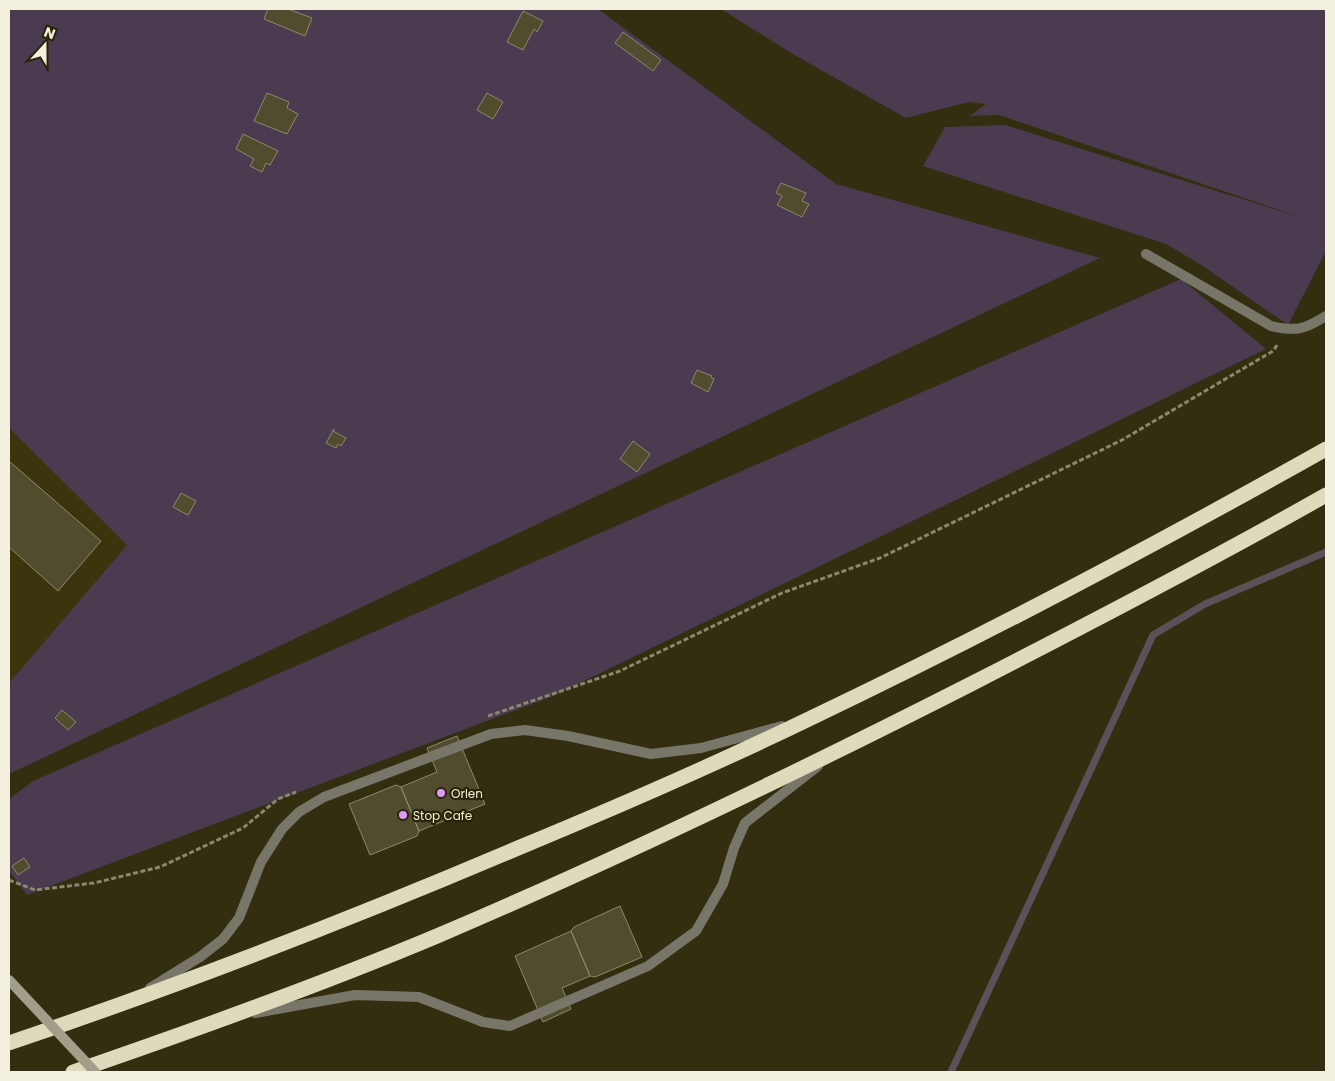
<svg xmlns="http://www.w3.org/2000/svg" width="1335" height="1081" viewBox="0 0 1335 1081" font-family="Poppins,sans-serif">
	<rect width="100%" height="100%" fill="#332e10"/>
	<path fill="#3b340d" d="M9 428 127 545 9 683Z"/>
	<path fill="#4a3b50" d="M9 9H598L836 184 1100 258 9 774V683L127 545 9 428Z
		M721 9H1326V251L1288 325 1203 266 1166 244 923 166 945 127 1005 125 1303 218 999 115 970 116 986 104 969 102 906 118 791 53Z
		M1181 279 1266 349 553 696 27 895 9 871V799L33 781Z"/>
	<g fill="none" stroke-linecap="round" stroke-linejoin="round">
		<path stroke="#5c5159" stroke-width="7" d="M951 1072 1153 635 1205 604 1326 552"/>
	</g>
	<path fill="#514c2e" stroke="#8f8a69" d="M268 9H288L312 18 305 36 264 19Z
		M523 11 543 21 537 32 534 29 523 50 507 42Z
		M623 32 661 60 653 71 615 43Z
		M267 93 289 102 287 108 298 114 287 134 254 121Z
		M487 93 503 102 493 119 477 110Z
		M243 134 278 151 270 165 266 163 262 172 250 166 254 159 236 149Z
		M781 183 806 193 802 201 809 204 802 217 777 205 782 196 776 193Z
		M697 370 712 376 711 377 714 379 708 392 691 383Z
		M334 429 333 431 346 438 341 446 338 444 336 448 326 443Z
		M633 441 650 454 637 472 620 459Z
		M9 461 101 541 58 591 9 547Z
		M181 493 196 501 188 515 173 507Z
		M62 710 76 722 68 730 55 718Z
		M457 736 485 804 419 831 401 787 437 772 427 748Z
		M396 785 401 787 419 831 417 836 370 855 349 804Z
		M24 858 30 867 18 875 12 866Z
		M620 906 642 957 595 977 590 976 571 931 574 927Z
		M571 931 590 976 562 988 571 1009 543 1022 515 956Z"/>
	<g fill="none" stroke-linecap="round" stroke-linejoin="round">
		<path stroke="#8c876f" stroke-width="3" stroke-dasharray="5 2.5" stroke-linecap="butt" d="M488 716 620 671 782 593 880 558 1122 440 1273 351 1278 344
			M9 880 35 890 94 883 160 867 243 828 278 799 296 792"/>
		<path stroke="#787569" stroke-width="10" d="M1146 254 1271 326C1297 332 1305 329 1326 316
			M150 988 200 957 223 939 239 918 261 862 282 829 299 812 324 797 491 734 525 730 568 736 651 754 701 748 782 726
			M255 1013 355 995 419 997 483 1022 510 1026 648 966 696 931 723 884 734 848 745 823 818 766"/>
		<path stroke="#dfdabb" stroke-width="15" d="M9 1043C181 985 351 919 518 848 617 807 714 765 811 718 985 635 1157 544 1326 449
			M73 1072C195 1030 318 986 437 936 618 859 796 773 971 684 1090 623 1210 561 1326 495"/>
		<path stroke="#a19e8a" stroke-width="10" d="M9 980 95 1072"/>
	</g>
	<g fill="#db99f5" stroke="#292406" stroke-width="2">
		<circle cx="441" cy="793" r="5"/>
		<circle cx="403" cy="815" r="5"/>
	</g>
	<g text-anchor="middle" dominant-baseline="central" stroke-width="4.5" stroke-linejoin="round" paint-order="stroke">
		<g font-size="12" fill="#f3f0df" stroke="#292406" text-anchor="start">
			<text x="451" y="793">Orlen</text>
			<text x="413" y="815">Stop Cafe</text>
		</g>
	</g>
	<rect width="1335" height="1081" fill="none" stroke="#f3f0df" stroke-width="20"/>
	<g transform="translate(45 45) rotate(21)" stroke="#292406" stroke-width="4" paint-order="stroke">
	<path d="M0-4L9 19L0 12L-9 19Z" fill="#f3f0df"/>
	<text y="-8" font-size="14" font-weight="bold" text-anchor="middle" fill="#f3f0df">N</text>
	</g>
</svg>
